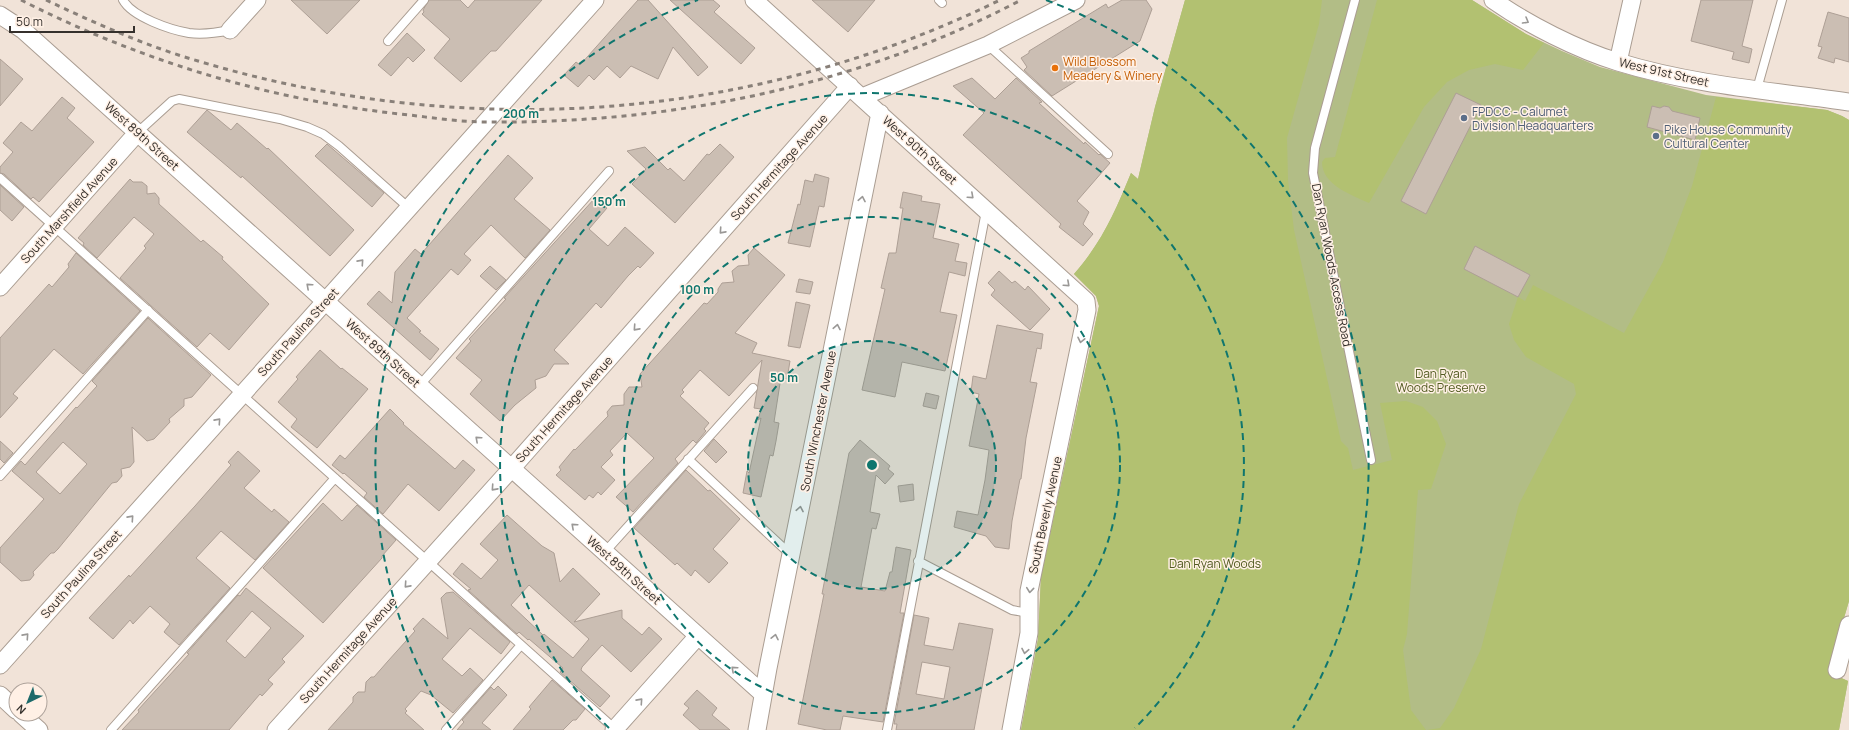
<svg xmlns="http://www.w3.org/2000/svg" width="1849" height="730" viewBox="0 0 1849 730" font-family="Manrope,sans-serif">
	<rect width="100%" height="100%" fill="#f1e3d8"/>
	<path fill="#b2bd86" d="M1185 0H1472L1526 34 1562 51 1600 67 1706 95 1827 110 1842 116 1849 120V601L1828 672 1848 681 1839 730H1021L1038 639 1041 577 1099 306 1096 296 1074 274C1102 242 1115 212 1131 173L1138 179 1155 107Z"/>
	<path fill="#b2c171" d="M1185 0H1322L1319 24 1287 138 1288 180 1294 230 1341 441 1348 448 1353 470 1392 460 1380 403 1406 401 1423 407 1437 421 1446 444 1431 489 1418 490 1407 634 1403 650 1411 710 1426 730H1021L1038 639 1041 577 1099 306 1096 296 1074 274C1102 242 1115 212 1131 173L1138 179 1155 107Z
		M1377 0H1472L1526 34 1544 43 1523 70 1495 64 1469 70 1447 82 1424 107 1369 203C1352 195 1322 185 1322 162L1325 158 1335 157Z
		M1716 97 1827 110 1842 116 1849 120V601L1828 672 1848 681 1839 730H1427L1440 728 1454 708 1481 649 1519 504 1576 394 1574 384 1526 357 1514 340 1509 324 1518 297 1525 301 1533 285 1624 333 1663 262 1692 186Z"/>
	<path fill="#cbbeb3" stroke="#ad9f95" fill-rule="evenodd" d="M291 0H360L327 34Z
		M429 0H460L468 8 475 0H542L496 51H491L461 82 434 58 450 39 422 14 424 12 423 10Z
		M638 0H648L708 67 698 76 673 47 658 79 631 66 620 78 607 66 594 80 589 75 578 87 564 75 576 62 580 65Z
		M670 0H713L720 6 714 12 755 48 741 64Z
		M812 0H875L848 32Z
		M1122 0H1146L1152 9 1140 41 1052 96 1024 70 1027 67 1021 58 1029 53V51L1106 4 1108 8Z
		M1701 0H1753L1742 46 1752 49 1749 63 1732 59 1734 52 1691 41Z
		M1828 12 1849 18V62L1835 58 1834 63 1818 58 1822 47 1818 46Z
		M407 33 425 50 413 62 408 57 391 76 378 65Z
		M0 59 23 79 0 106Z
		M972 78 995 99 1016 78 1042 102 1039 103 1052 115 1084 144 1085 142 1099 155 1100 154 1110 163 1077 201 1089 212 1083 224 1093 234 1083 246 1059 227 1061 224 963 135 984 113 953 86Z
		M1456 93 1481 105 1426 214 1401 201Z
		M62 97 75 108 67 118 94 142 39 202 33 197 31 199 4 174 0 173V167L13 152 3 143 21 122 32 131Z
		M1652 106 1660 108 1664 106 1669 107 1672 111 1700 118 1695 140 1647 127Z
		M207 110 231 130 237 123 267 149 268 148 354 230 330 256 242 176 241 178 187 132Z
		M327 144 384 193 372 207 315 156Z
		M720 144 734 157 675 223 632 184 646 169 627 151 645 147 668 170 670 168 684 181 707 154 709 155Z
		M508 155 533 178 514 199 550 230 525 258 491 225 464 254 471 260 458 275 451 269 407 318 421 331 419 332 439 349 430 360 367 304 379 291 392 303 395 272 415 249 421 254Z
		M815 174 829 178 824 207 819 206 810 247 788 243 798 204 800 205 805 180 813 182Z
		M130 179 133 182H142L147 186V194L155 193 159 198V204L201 242 203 240 223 257 222 259 269 304 229 350 210 333 197 347 120 278 146 248 144 246 154 234 134 217 97 258 83 245 84 243 78 238Z
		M0 185 24 207 12 221 0 210Z
		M903 192 922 196 921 201 940 204 933 238 959 244 955 261 967 263 965 276 949 272 940 312 957 315 945 371 902 362 895 397 862 390 885 289 881 288 889 253H896L903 208H900Z
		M595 198 607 208 589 229 608 246 625 227 654 253 640 268 638 266 628 276 601 308 596 303 554 350 569 364H554L546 376 535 380 536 388 515 405 500 421 470 394 482 380 456 358 471 341 469 339 506 299 504 298Z
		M1475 246 1530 275 1518 297 1464 269Z
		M754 248 785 275 735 333 757 343 752 353 790 361 787 379 781 377 774 422 779 423 776 441 773 456 770 455 761 497 743 493 747 471 749 473 761 418 758 420 761 409 754 408 762 360 729 396 700 370 682 390 684 392 680 396 709 423 704 429 706 431 696 443 693 440 675 459 678 463 633 512 616 497 654 458 627 433 610 451 613 455 601 467 615 480 601 495 598 492 593 498 589 495 585 500 556 475 561 470 559 467 574 449 575 450 608 416 607 412 612 406 624 405V394L629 387H642L640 374 704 303 707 304 718 292V289L722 283 734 282 732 271 738 266 749 265 748 255Z
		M76 253 140 311 83 374 54 349 13 394 18 398 0 418V338L49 284 52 287 69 267 68 264Z
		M490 266 506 280 496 290 480 276Z
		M999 271 1012 283 1015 281 1025 290 1028 286 1050 309 1030 330 991 295 995 290 988 283Z
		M799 279 813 282 810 294 796 292Z
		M796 302 810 305 800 348 788 346Z
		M148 318 211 375 192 397 184 399V406L169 419 170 422 154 439 147 441 132 427 134 462 130 467 121 469 122 476 117 482 112 483 58 549 54 553H51L33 572 34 575 30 580 21 581 0 562V548L44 499 12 471 21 461 25 465 76 407 77 408 97 386 92 381ZM63 442 87 464 60 494 36 472Z
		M997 325 1043 334 1041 349 1037 348 1030 382 1037 383 1026 438 1021 479H1020L1012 521 1009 549 995 547 986 536 954 527 957 511 978 515 985 480 989 450 969 446 979 394 971 392 973 376 986 379Z
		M320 350 341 369 342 368 368 389 317 448 291 427 297 419 278 402 298 379 296 377Z
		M926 393 939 396 936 409 923 406Z
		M390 409 404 423 403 424 455 469 463 460 475 470 439 511 408 484 383 514 364 497 367 493 344 473 343 474 332 465 340 455 345 459Z
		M714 439 727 452 716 463 704 451Z
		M860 440 890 466 888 469 894 474 885 484 876 475 870 512 880 514 876 529 872 528 861 587 885 591 890 572H892L896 547 911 550 900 613H904L883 722 843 716 840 730H827L798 724 824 594H822L849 453Z
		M0 441 13 453 4 463 0 459Z
		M238 451 260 471 244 488 272 512 274 509 289 522 255 560 221 531 196 558 230 588 179 645 164 632 170 624 150 606 133 624 130 620 113 639 89 618 129 575 130 577 195 506 231 465 228 462Z
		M686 470 708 491 710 490 740 519 713 549 728 563 709 583 695 570 691 576 677 563 675 565 634 528Z
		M913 484 914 500 900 502 898 486Z
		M323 503 342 521 357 505 396 540 382 556V558L323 623 263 568Z
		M507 515 542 546 554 553 560 582 573 568 600 594 574 622 622 610V618L642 635 649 627 662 639 631 672 602 645 582 667 581 670 610 696 600 707 560 672 563 668 529 639 528 640 519 632 517 634 468 590 471 589 453 574 462 563 481 579 498 560 480 544ZM529 585 589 639 573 658 544 634 543 635 511 605Z
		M246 588 304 636 282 659 285 662 268 680 273 684 262 696 260 694 229 730H122L139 712 138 710 147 700 189 654 187 653 238 595 240 596ZM252 611 271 628 245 658 226 641Z
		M453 592 510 642 501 654 470 628 442 659 462 676 470 668 483 680 453 713 431 695 421 691 405 709 407 711 405 713 424 730H328L353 702V697L358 692H365L366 682 371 677H374L388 661 415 631 413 629 423 618 448 639 441 598 446 593Z
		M914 615 929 618 924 645 953 650 959 623 993 629 974 730H896L897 724H894ZM922 662 950 667 944 699 916 694Z
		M552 680 585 709 576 720H573L563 730H513L531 709 529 707Z
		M498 686 507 695 482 723 491 730H457L464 722 462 720 491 687 494 690Z
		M697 690 717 708 712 715 730 730H700L683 715 689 708 684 704Z"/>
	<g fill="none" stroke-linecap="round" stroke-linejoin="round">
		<g stroke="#aa9d92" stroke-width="10">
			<path id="service" d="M123 0C132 17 171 30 189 33 203 35 216 33 230 30
				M939 0 942 3
				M1355 0 1315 148 1313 173 1371 460
				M388 41 424 0
				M988 45 1108 154
				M1757 89 1782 0
				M138 132 172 101 179 99 280 119 307 127 323 134 339 146 409 208
				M0 178 615 729
				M419 386 609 171
				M688 459 791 555
				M0 476 148 310
				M604 553 753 388
				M918 561 1012 610 1029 613
				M111 730 335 478
				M446 730 521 645
				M887 730 986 211"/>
		</g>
		<g stroke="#aa9d92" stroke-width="19">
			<path id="minor" d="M754 0 1086 301 1087 310 1029 591V633L1011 730
				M1493 0C1527 24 1578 50 1618 62 1693 85 1772 91 1849 102
				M0 15 23 30 763 694
				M230 30 257 0
				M1618 62 1632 0
				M862 97 988 45 1076 0
				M0 287 138 132
				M0 665 595 0
				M1837 670 1849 625
				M0 695 16 710
				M21 714 39 730
				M276 730 511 469 850 86
				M614 730 697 637
				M757 730 768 668 880 113"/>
		</g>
		<use href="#service" stroke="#fff" stroke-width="8"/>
		<use href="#minor" stroke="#fff" stroke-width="17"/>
		<path stroke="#898079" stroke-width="3" stroke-dasharray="5 5" stroke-linecap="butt" d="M21 0C143 62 273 101 409 115 435 118 461 122 487 122 670 124 858 86 1021 0
			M46 0C95 23 146 46 198 61 464 141 749 123 1000 0"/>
	</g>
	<defs><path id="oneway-chevron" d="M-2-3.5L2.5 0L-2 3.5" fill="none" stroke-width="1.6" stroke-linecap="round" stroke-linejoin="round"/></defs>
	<g stroke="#9a9896">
		<use href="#oneway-chevron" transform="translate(1526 21) rotate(30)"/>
		<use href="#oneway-chevron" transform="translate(971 196) rotate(42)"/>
		<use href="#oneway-chevron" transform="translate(862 199) rotate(-79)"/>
		<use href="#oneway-chevron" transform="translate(722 231) rotate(132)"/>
		<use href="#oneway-chevron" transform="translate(361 262) rotate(-48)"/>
		<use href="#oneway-chevron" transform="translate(1067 284) rotate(42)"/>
		<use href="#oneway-chevron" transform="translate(309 286) rotate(-138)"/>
		<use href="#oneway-chevron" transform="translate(837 327) rotate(-79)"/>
		<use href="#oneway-chevron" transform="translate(636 328) rotate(132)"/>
		<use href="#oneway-chevron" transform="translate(1081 340) rotate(102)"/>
		<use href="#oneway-chevron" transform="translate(218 421) rotate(-48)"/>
		<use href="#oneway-chevron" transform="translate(478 439) rotate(-138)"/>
		<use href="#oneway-chevron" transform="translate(494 488) rotate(132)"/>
		<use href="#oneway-chevron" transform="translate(800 509) rotate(-79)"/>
		<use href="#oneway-chevron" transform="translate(131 518) rotate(-48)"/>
		<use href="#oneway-chevron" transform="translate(574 526) rotate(-138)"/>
		<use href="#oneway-chevron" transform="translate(407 585) rotate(132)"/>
		<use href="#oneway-chevron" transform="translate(1030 590) rotate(96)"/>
		<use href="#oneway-chevron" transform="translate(26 636) rotate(-48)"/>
		<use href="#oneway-chevron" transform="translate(775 637) rotate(-78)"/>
		<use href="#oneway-chevron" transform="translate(1025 651) rotate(101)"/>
		<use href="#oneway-chevron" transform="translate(734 669) rotate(-138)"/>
		<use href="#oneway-chevron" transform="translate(640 701) rotate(-48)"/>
	</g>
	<circle cx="872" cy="465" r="124" fill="#0f766e" fill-opacity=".12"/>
	<g fill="none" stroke="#0f766e" stroke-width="2" stroke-dasharray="7 5">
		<circle cx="872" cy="465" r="124"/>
		<circle cx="872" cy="465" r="248"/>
		<path d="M609 728A372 372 0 1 1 1135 728"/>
		<path d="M451 728A496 496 0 0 1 698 0M1046 0A496 496 0 0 1 1293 728"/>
	</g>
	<circle fill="#e8710a" stroke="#fff0e5" stroke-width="1.5" cx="1055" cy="68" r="4"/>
	<g fill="#5c6f8a" stroke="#fff0e5" stroke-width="1.5">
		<circle cx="1464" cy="118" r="4"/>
		<circle cx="1656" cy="136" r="4"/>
	</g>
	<g text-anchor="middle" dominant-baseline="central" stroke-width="3" stroke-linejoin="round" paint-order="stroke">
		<g font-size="12" fill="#c56008" stroke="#fff0e5" text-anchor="start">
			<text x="1063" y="61">Wild Blossom<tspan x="1063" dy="14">Meadery &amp; Winery</tspan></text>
		</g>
		<g font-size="12" fill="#35302c" stroke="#fff0e5">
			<text transform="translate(1664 72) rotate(13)">West 91st Street</text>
			<text transform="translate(142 136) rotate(42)">West 89th Street</text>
			<text transform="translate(920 150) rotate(42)">West 90th Street</text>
			<text transform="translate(779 167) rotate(-48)">South Hermitage Avenue</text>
			<text transform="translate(69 210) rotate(-48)">South Marshfield Avenue</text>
			<text transform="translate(1332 265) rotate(79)">Dan Ryan Woods Access Road</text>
			<text transform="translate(298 332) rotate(-48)">South Paulina Street</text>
			<text transform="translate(383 353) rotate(42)">West 89th Street</text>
			<text transform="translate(564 409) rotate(-48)">South Hermitage Avenue</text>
			<text transform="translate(818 421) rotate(-79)">South Winchester Avenue</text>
			<text transform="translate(1045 515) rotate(-78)">South Beverly Avenue</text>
			<text transform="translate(624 570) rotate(42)">West 89th Street</text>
			<text transform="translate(81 574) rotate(-48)">South Paulina Street</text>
			<text transform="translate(348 650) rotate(-48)">South Hermitage Avenue</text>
		</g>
		<g font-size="12" fill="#4e5e75" stroke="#fff0e5" text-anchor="start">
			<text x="1472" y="111">FPDCC - Calumet<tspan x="1472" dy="14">Division Headquarters</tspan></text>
			<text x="1664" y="129">Pike House Community<tspan x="1664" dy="14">Cultural Center</tspan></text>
		</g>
		<g font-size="12" fill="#535c22" stroke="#fff0e5">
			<text x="1441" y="373">Dan Ryan<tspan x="1441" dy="14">Woods Preserve</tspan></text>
			<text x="1215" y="563">Dan Ryan Woods</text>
		</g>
	</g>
	<circle cx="872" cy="465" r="6" fill="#0f766e" stroke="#fff0e5" stroke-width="2"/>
	<g font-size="12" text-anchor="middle" font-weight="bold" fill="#0f766e" stroke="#fff0e5" stroke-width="3" stroke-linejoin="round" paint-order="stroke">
		<text x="521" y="118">200 m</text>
		<text x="609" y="206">150 m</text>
		<text x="697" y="294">100 m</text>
		<text x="784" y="382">50 m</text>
	</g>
	<g transform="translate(28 702) rotate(223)"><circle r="19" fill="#fff0e5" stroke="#aea39b"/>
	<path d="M0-3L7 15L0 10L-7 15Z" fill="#1d6a6a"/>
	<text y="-6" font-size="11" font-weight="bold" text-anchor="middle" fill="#35302c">N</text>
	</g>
	<path d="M10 26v6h124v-6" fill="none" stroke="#35302c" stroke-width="2"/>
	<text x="16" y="26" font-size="12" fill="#35302c" stroke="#fff0e5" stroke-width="3" paint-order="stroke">50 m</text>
</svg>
